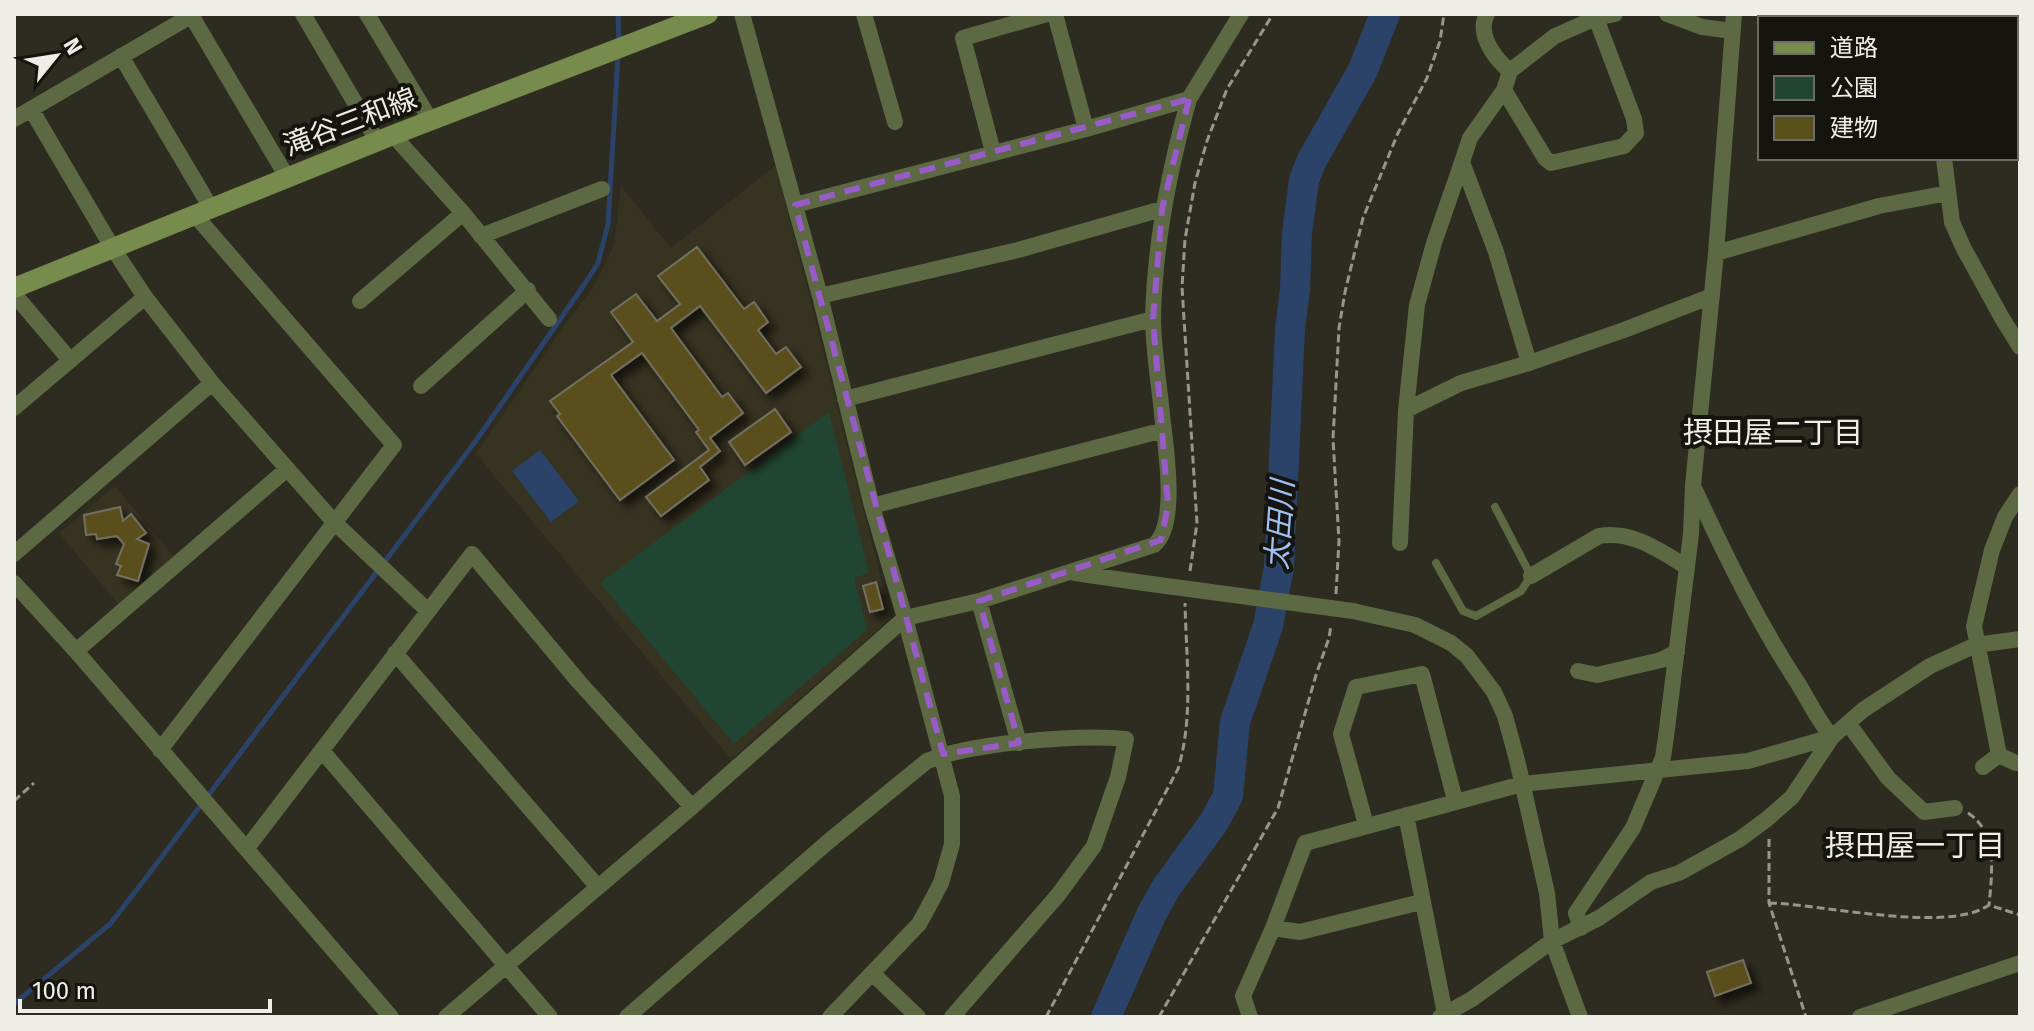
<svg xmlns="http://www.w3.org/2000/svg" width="2034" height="1031" viewBox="0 0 2034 1031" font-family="'Fira Sans','Noto Sans JP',sans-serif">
	<defs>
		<filter id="shadow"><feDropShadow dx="7" dy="7" stdDeviation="4" flood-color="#0009"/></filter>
	</defs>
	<rect width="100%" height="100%" fill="#2e2b20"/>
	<path fill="#373321" d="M776 165 891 618 731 759 476 454 563 327 593 288 614 245 621 186 671 248Z
		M115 486 175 558 119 605 59 533Z"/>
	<path fill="#214533" d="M829 412 869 573 854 578 867 630 734 744 600 583Z"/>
	<path fill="#2b4369" d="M540 450 579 501 551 522 512 471Z"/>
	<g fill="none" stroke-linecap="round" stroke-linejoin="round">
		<path stroke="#2b4369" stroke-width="5" d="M618 14 619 42
			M14 1004 110 924 142 883 475 442 586 282 598 263 608 224 618 56"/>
		<path stroke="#2b4369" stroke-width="30" d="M1106 1017 1151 915 1166 888 1214 822 1228 796 1235 722 1268 626 1279 567 1290 329 1295 289 1297 233 1304 180 1311 162 1363 70 1385 14"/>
	</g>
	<path fill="#5a501b" stroke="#737063" stroke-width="2" filter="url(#shadow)" d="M697 247 744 309 754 302 768 322 758 330 776 354 786 347 801 367 766 393 700 306 671 328 722 397 728 393 743 413 710 438 720 451 700 467 709 480 661 516 646 497 709 450 696 432 699 430 642 353 611 375 674 460 620 500 557 416 560 414 550 401 633 342 611 312 636 294 657 321 680 304 658 276Z
		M775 409 791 432 745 465 729 442Z
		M120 507 123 521 131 514 146 533 137 539 149 544 138 581 117 575 121 566 116 564 124 544 117 536 97 539 96 534 86 535 84 515Z
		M876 582 883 609 870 612 863 586Z
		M1743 960 1751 983 1715 996 1707 972Z"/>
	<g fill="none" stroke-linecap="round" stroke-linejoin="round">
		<path stroke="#97968c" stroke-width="3" stroke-dasharray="8 4" stroke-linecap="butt" d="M1190 571 1197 523 1182 287 1185 239 1195 183 1207 141 1227 89 1273 14
			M1336 594 1339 541 1333 439 1339 328 1345 292 1363 218 1398 133 1427 78 1440 41 1444 14
			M14 801 34 783
			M1968 813C1998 832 1992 874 1989 905
			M1769 839V903L1806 1017
			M1769 903C1821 904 1948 934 1989 905L2020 915
			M1046 1017 1178 769C1194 717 1186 657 1185 603
			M1159 1017 1278 808 1316 675 1329 638 1331 625"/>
		<path stroke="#5c6942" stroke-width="8" d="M1436 563 1463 611 1476 616 1521 591 1531 576 1495 507"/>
		<path stroke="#5c6942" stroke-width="16" d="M303 14 378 142
			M367 14 431 121
			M742 14 820 296 872 506 905 618 952 796V844L941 883 931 902 919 924 830 1017
			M864 14 895 122
			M1055 14 1086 129
			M1487 14C1476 34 1495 59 1510 71
			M1667 14 1702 27 1733 31
			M1915 14 1916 18
			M191 15 287 177
			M1596 18 1555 36 1510 71 1504 90 1470 138 1462 162 1496 252 1529 363 1624 330 1712 296
			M121 56 211 208
			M1504 90 1545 158 1551 163 1624 146 1636 133 1634 119 1596 18 1615 14
			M1189 99 1241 14
			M31 109 112 247 145 297 212 383 334 522 427 610
			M14 119 194 14
			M393 135 463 213 549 319
			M2016 137 2020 136
			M993 152 963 38 1047 14
			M1944 158 1952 222 1963 247 2002 318 2020 347
			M1462 162 1434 243 1417 305 1406 410 1461 383 1529 363
			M481 236 602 189
			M1716 253 1879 206 1948 193
			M14 294 70 360
			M820 296 1018 250 1162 209
			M360 301 463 213
			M421 386 528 290
			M845 399 1153 319
			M14 408 145 297
			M1695 490C1726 557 1759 624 1799 685 1810 703 1818 721 1832 737
			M872 506 1164 430
			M1400 543 1406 410
			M14 554 212 383
			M1075 573 1144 583
			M1531 576 1599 536C1632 530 1660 551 1687 567
			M14 583 76 651 391 1017
			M979 601 1019 743
			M1353 611 1415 625 1451 643 1467 656 1494 692 1505 716 1517 760 1547 893 1552 941 1580 1017
			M76 651 287 469
			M395 653 597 886
			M1578 671 1597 675 1661 660 1677 652
			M1848 723 1888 778 1924 812 1955 808
			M160 750 394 445 194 214
			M323 752 550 1017
			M1999 755 1974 626 1992 550 2005 517 2020 494
			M1983 767 1999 755 2016 763
			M1406 815 1445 1014
			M1366 825 1341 734 1356 687 1422 674 1455 800
			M247 848 472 554 579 682 692 807
			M1273 928 1300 932 1421 902
			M1581 928 1576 913 1633 828 1663 757 1666 737 1691 534 1693 485 1716 253 1734 14
			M872 973 918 1017
			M446 1017 692 807 905 618 979 601 1154 545C1179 525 1165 444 1162 414 1159 382 1153 349 1153 316 1155 242 1169 170 1189 99L1086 129 795 205
			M627 1017 829 841 927 761C971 743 1078 734 1126 739L1118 777 1094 846 1058 895 952 1017
			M1250 1017 1243 996 1273 928 1305 843 1522 784 1748 761 1832 737
			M1440 1017 1472 999 1552 941 1599 918 1651 882 1679 873 1740 839 1767 819 1792 797 1832 737 1863 710 1930 666 1976 645 2020 639
			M1860 1017 2020 963"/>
		<path stroke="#778b4c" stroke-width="20" d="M14 288 393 135 708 14"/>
		<path stroke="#5c6942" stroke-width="16" d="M1144 583 1353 611"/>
	</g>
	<path fill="none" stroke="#985cc9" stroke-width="6" stroke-dasharray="16 10" stroke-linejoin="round" d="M1189 99 1162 209 1153 319 1168 505 1161 540 979 601 1019 743 943 754 795 205Z"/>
	<g text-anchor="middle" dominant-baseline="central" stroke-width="8" stroke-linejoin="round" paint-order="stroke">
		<g font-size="28" fill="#efeee6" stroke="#15140f">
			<text transform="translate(350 122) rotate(-21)">滝谷三和線</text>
		</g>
		<g font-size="30" fill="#efeee6" stroke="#15140f">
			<text x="1773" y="433">摂田屋二丁目</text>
			<text x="1915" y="846">摂田屋一丁目</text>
		</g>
		<g font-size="30" font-style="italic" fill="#a0c0f4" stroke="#15140f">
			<text transform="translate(1280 525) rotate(-86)">太田川</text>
		</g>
	</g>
	<rect width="2034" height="1031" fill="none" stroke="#efeee6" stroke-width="32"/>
	<rect x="1758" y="16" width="260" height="144" fill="#15140f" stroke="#6c6b65" stroke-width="2"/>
	<rect x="1774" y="42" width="40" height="12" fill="#778b4c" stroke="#6c6b65" stroke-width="2"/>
	<text x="1830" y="56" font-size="24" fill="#efeee6">道路</text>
	<rect x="1774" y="76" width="40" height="24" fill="#214533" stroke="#6c6b65" stroke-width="2"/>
	<text x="1830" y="96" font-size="24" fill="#efeee6">公園</text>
	<rect x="1774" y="116" width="40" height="24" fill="#5a501b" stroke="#6c6b65" stroke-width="2"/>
	<text x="1830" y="136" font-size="24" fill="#efeee6">建物</text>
	<g transform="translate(56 56) rotate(60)" stroke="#15140f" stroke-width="6" paint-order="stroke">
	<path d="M0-6L14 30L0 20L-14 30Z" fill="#efeee6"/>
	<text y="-12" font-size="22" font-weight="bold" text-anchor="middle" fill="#efeee6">N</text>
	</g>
	<path d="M20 999v12h250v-12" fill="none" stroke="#efeee6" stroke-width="4"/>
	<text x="32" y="999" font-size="24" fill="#efeee6" stroke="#15140f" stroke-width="6" paint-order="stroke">100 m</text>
</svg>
